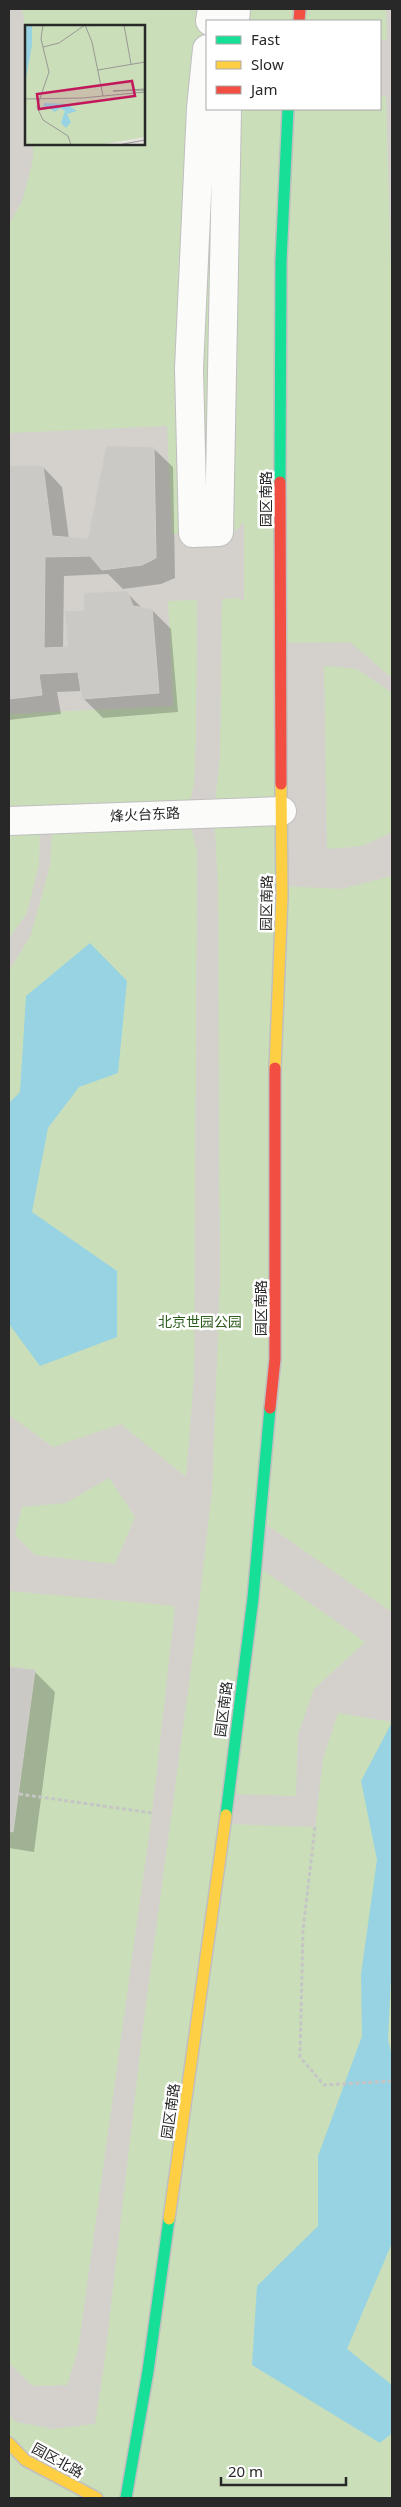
<svg xmlns="http://www.w3.org/2000/svg" width="401" height="2507" viewBox="0 0 401 2507" font-family="'Noto Sans','Noto Sans SC',sans-serif">
	<rect width="100%" height="100%" fill="#e6e3de"/>
	<path fill="#cadfb9" fill-rule="evenodd" d="M9 9H392V2498H9ZM207 21H380V109H207ZM26 26H144V144H26Z"/>
	<path fill="#d4d1cc" fill-rule="evenodd" d="M9 9H22L26 31V144H33V160L22 202 9 224Z
		M386 9H392L391 270 386 96H380V40H387Z
		M167 426 172 534 235 531 244 522V601L238 598 222 599 220 757 214 812 218 885 220 1282 212 1491 195 1639 144 2019 104 2366 95 2424 54 2429 16 2422 9 2415V2363L32 2386 67 2385 78 2350 152 1813 175 1606 9 1591V1415L53 1447 121 1424 186 1477 194 1377 197 853 188 812 194 783 196 738 197 600 168 601 173 706 9 714V699L42 695 39 674 78 672 82 699 159 693 152 609 133 606 127 591 84 593V611H65L68 647 44 648 45 557 90 556 102 570 142 565 156 558 154 447 106 446 88 539 52 536 43 466H9V433ZM109 1478 135 1517 115 1564 35 1555 15 1535 22 1507 66 1503Z
		M350 642 392 678V693L357 669 324 666 327 849 362 846 392 832V876L341 889 282 886 279 643Z
		M40 819H53L50 866 31 935 9 971V938L27 913 39 864Z
		M260 1520 392 1612V1722L338 1713 323 1759 315 1827 225 1824 227 1794 296 1796 298 1734 314 1689 365 1642 256 1565Z"/>
	<path fill="#97d3e2" d="M90 943 127 981 118 1073 79 1087 48 1128 32 1212 117 1271V1337L40 1366 9 1324V1103L20 1092 26 996Z
		M392 1722V1958L388 2040 392 2055V2243L347 2349 392 2385V2433L380 2443 252 2365 257 2286 318 2226V2156L362 2036 361 1974 377 1860 361 1781Z"/>
	<path fill="#0003" d="M153 448 173 467 175 578 161 584 123 589 108 574 64 576 63 649 69 648 85 613 127 593 143 609 152 610 171 629 178 712 103 718 83 698 81 691 57 692 61 714 9 720V467H43L62 487 69 539 89 540Z
		M9 1668 34 1671 55 1692 34 1852 9 1848Z"/>
	<path fill="#cbc9c5" stroke="#d1ceca" d="M106 446 154 447 156 558 142 565 102 570 90 556 45 557 44 648 68 647 65 611H84V593L127 591 133 606 152 609 159 693 82 699 78 672 39 674 42 695 9 699V466H43L52 536 88 539Z
		M9 1667 35 1670 13 1832 9 1831Z"/>
	<g fill="none" stroke-linecap="round" stroke-linejoin="round">
		<g stroke="#c0bfbf" stroke-width="30">
			<path id="street" d="M210 21 212 9
				M235 21 236 9
				M207 49 201 108 189 369 193 533 219 532 227 109
				M9 821 282 811"/>
		</g>
		<g stroke="#c0bfbf" stroke-width="14">
			<path id="fast" d="M280 482 281 261 288 109
				M226 1815 253 1598 270 1408
				M126 2498 148 2371 169 2219"/>
		</g>
		<g stroke="#c0bfbf" stroke-width="14">
			<path id="slow" d="M275 1068 282 896 281 784
				M169 2219 226 1815
				M9 2443 25 2460 97 2498"/>
		</g>
		<g stroke="#c0bfbf" stroke-width="14">
			<path id="jam" d="M299 21 300 9
				M280 482 281 784
				M270 1408 275 1359V1068"/>
		</g>
		<path stroke="#c6c5c5" stroke-width="3" stroke-dasharray="4 2.5" stroke-linecap="butt" d="M19 1794 152 1813
			M315 1827 303 1930 300 2057 324 2085 392 2081"/>
		<use href="#street" stroke="#fbfbfa" stroke-width="28"/>
		<use href="#fast" stroke="#16e098" stroke-width="11"/>
		<use href="#slow" stroke="#ffcf43" stroke-width="11"/>
		<use href="#jam" stroke="#f24e42" stroke-width="11"/>
	</g>
	<g text-anchor="middle" dominant-baseline="central" stroke-width="5" stroke-linejoin="round" paint-order="stroke">
		<g font-size="14" fill="#282828" stroke="#fff">
			<text transform="translate(265 499) rotate(-90)">园区南路</text>
			<text transform="translate(145 814) rotate(-3)">烽火台东路</text>
			<text transform="translate(266 903) rotate(-89)">园区南路</text>
			<text transform="translate(260 1308) rotate(-90)">园区南路</text>
			<text transform="translate(223 1709) rotate(-83)">园区南路</text>
			<text transform="translate(170 2111) rotate(-82)">园区南路</text>
			<text transform="translate(58 2460) rotate(29)">园区北路</text>
		</g>
		<g font-size="14" fill="#2f5e1f" stroke="#fff">
			<text x="200" y="1321">北京世园公园</text>
		</g>
	</g>
	<g transform="translate(25 25)">
		<rect width="120" height="120" fill="#e6e3de"/>
		<path d="M0 0H120V112L74 120H0Z" fill="#cadfb9"/>
		<path d="M0 0H7V20L0 59ZM19 78 42 79 52 86 42 89 46 97 41 103 36 98 40 86 35 83 30 87 20 81 18 85Z" fill="#97d3e2"/>
		<path fill="none" stroke="#9a9895" stroke-width="1" d="M18 0 16 14 24 47 12 82 18 95 43 111 46 120M60 0 67 17 78 71M99 0 106 39M18 22 34 18 60 0M73 45 120 37M120 64 88 66 120 65M0 74 57 73 120 67M93 120 120 115"/>
		<path fill="#c2185b" fill-opacity="0.15" stroke="#c2185b" stroke-width="2.5" d="M107 56 110 71 14 84 12 69Z"/>
		<rect width="120" height="120" fill="none" stroke="#282828" stroke-width="2.5"/>
	</g>
	<rect width="401" height="2507" fill="none" stroke="#282828" stroke-width="20"/>
	<rect x="206" y="20" width="175" height="90" fill="#ffffff" stroke="#a9a9a9"/>
	<rect x="216" y="36" width="25" height="8" fill="#16e098" stroke="#a9a9a9"/>
	<text x="251" y="45" font-size="15" fill="#282828">Fast</text>
	<rect x="216" y="61" width="25" height="8" fill="#ffcf43" stroke="#a9a9a9"/>
	<text x="251" y="70" font-size="15" fill="#282828">Slow</text>
	<rect x="216" y="86" width="25" height="8" fill="#f24e42" stroke="#a9a9a9"/>
	<text x="251" y="95" font-size="15" fill="#282828">Jam</text>
	<path d="M221 2477v8h125v-8" fill="none" stroke="#282828" stroke-width="2.5"/>
	<text x="228" y="2477" font-size="15" fill="#282828" stroke="#ffffff" stroke-width="4" paint-order="stroke">20 m</text>
</svg>
